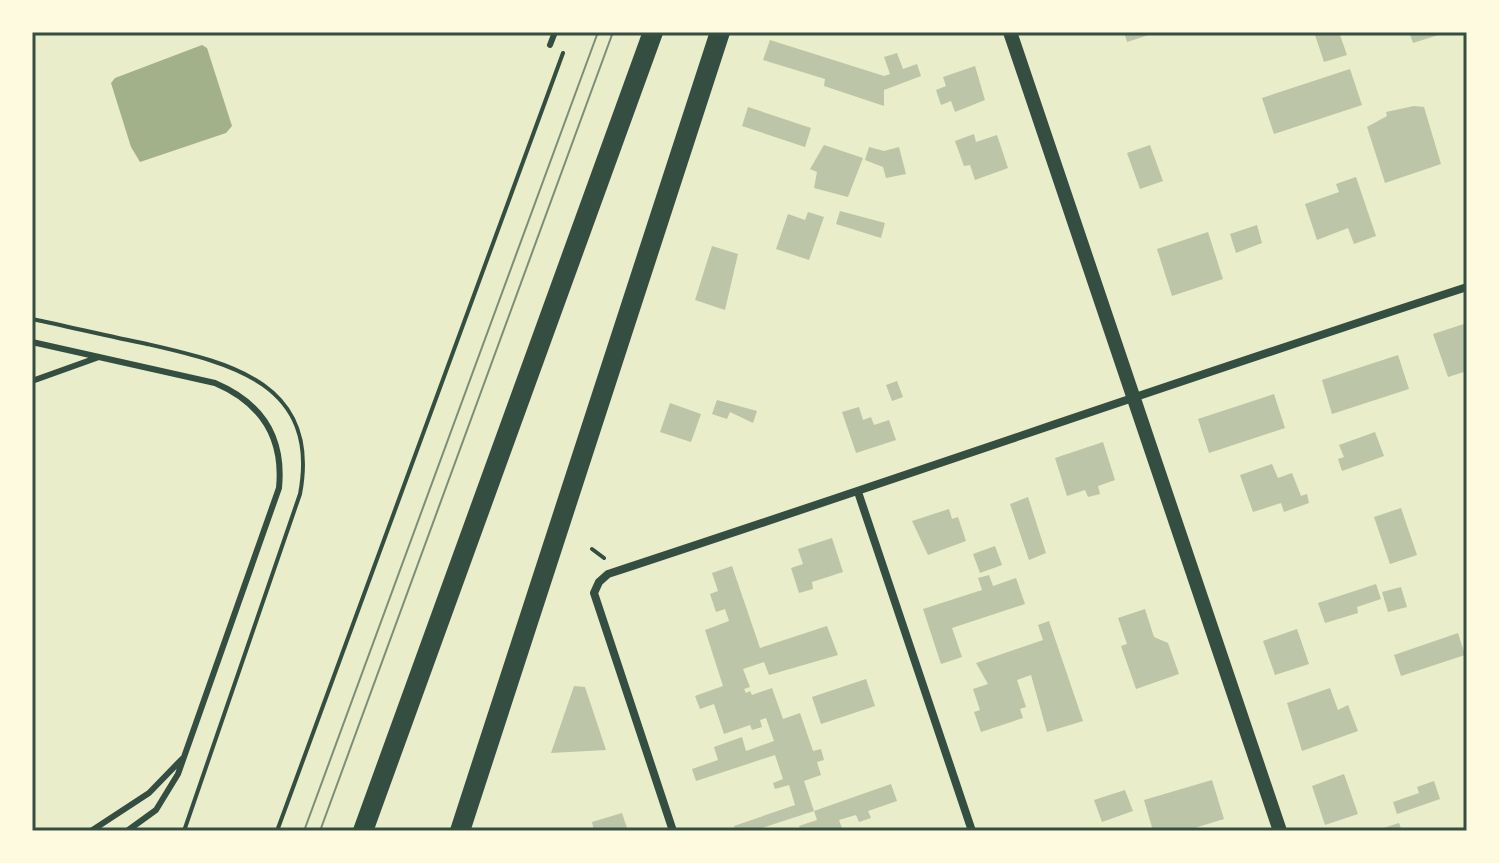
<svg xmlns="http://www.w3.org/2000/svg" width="1499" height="863" viewBox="0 0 1499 863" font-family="'Fira Sans',sans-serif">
	<rect width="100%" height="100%" fill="#e9edc9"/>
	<path fill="#a3b18a" d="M202 45 207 48 232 126 226 133 140 162 131 147 111 83 115 78Z"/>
	<path fill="#bcc5a7" d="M1124 32H1155V33L1127 42Z
		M1314 32H1339L1347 55 1324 62Z
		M1409 32H1445V33L1413 43Z
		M770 40 884 76 890 74 884 57 897 53 903 69 917 64 921 76 884 90V106L824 86 825 79 763 60Z
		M975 66 985 100 955 112 951 101 941 105 936 90 946 86 943 77Z
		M1350 69 1362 105 1274 134 1262 98Z
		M1414 106 1424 107 1441 164 1385 183 1367 127 1387 116 1386 112Z
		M748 107 811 128 805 147 742 126Z
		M974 134 976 142 997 135 1008 168 975 180 970 165 964 166 955 141Z
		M824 145 863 158 848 197 814 188 817 172 810 169Z
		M1150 145 1163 181 1140 189 1127 153Z
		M869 147 884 151 899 147 906 174 886 178 883 167 865 160Z
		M1356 177 1376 236 1354 244 1348 228 1317 240 1305 204 1339 192 1336 184Z
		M840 211 885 223 881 238 836 224Z
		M808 212 824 217 809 260 776 249 788 214 805 220Z
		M1257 225 1262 243 1236 253 1230 234Z
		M1208 232 1223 279 1172 296 1157 249Z
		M712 246 738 254 725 310 695 300Z
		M1467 323V371L1448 377 1433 334Z
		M1398 355 1409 389 1332 414 1322 380Z
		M897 381 903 397 892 401 886 385Z
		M1274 394 1285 428 1209 453 1198 419Z
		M717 400 757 411 753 423 730 412 727 419 712 414Z
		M670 403 701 414 691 442 660 432Z
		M859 407 863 420 871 417 874 425 889 420 896 440 856 453 842 412Z
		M1375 432 1384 456 1342 471 1338 459 1344 457 1339 445Z
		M1103 442 1115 480 1098 486 1100 494 1088 497 1085 490 1067 496 1055 458Z
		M1272 464 1278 478 1292 473 1301 496 1307 494 1309 503 1284 512 1281 503 1253 512 1240 475Z
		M1028 497 1046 553 1029 560 1010 504Z
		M1401 508 1417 555 1390 564 1374 517Z
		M949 509 952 519 958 517 966 541 928 555 912 521Z
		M832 538 843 572 812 582 813 589 799 593 791 568 803 564 798 549Z
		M995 546 1002 565 980 573 973 554Z
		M732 566 760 648 827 626 838 655 769 675 764 662 743 669 750 687 744 689 746 693 750 691 752 695 772 688 783 719 800 713 813 751 821 749 824 760 817 762 821 775 804 781 814 811 753 831H735L734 826 795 805 789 785 775 789 773 783 783 779 775 755 696 781 692 769 718 760 714 747 742 737 746 751 774 741 766 718 760 720 762 727 752 730 750 725 724 734 714 704 700 709 695 696 723 686 705 630 729 621 725 609 716 612 710 594 718 591 712 573Z
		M989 575 993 586 1016 578 1025 604 952 628 962 657 941 664 923 609 982 590 978 578Z
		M1376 584 1381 599 1357 607 1358 613 1325 623 1318 603Z
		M1401 587 1407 607 1388 612 1382 592Z
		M1145 609 1154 637 1168 643 1179 674 1136 689 1121 646 1127 644 1118 618Z
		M1049 621 1083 721 1047 732 1031 675 1017 680 1026 707 1020 709 1023 718 981 732 974 712 980 710 973 689 988 684 976 663 1043 640 1038 625Z
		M1297 629 1309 664 1275 675 1263 641Z
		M1458 633 1465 655 1401 676 1394 655Z
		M866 679 875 706 821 724 812 697Z
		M574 686 585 687 606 750 551 753Z
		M1330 688 1338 710 1348 705 1358 731 1302 751 1287 703Z
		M1344 774 1358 814 1325 825 1312 786Z
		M1212 780 1224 819 1185 831H1153L1144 800Z
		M1434 781 1440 799 1397 814 1393 802 1419 793 1417 787Z
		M891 784 897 801 868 811 871 818 859 822 856 815 839 820 843 831H801L799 826 817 820 814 811Z
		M1125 790 1133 811 1102 822 1094 800Z
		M622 813 628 831H594L592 822Z
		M1399 823 1402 831H1377V830Z"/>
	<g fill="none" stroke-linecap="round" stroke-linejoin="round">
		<path stroke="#344e41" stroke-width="4" d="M32 319C70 327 108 336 147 344 230 363 321 383 300 494L184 831
			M592 549 604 558
			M277 831 563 53"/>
		<path stroke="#344e41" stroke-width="6" d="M550 45 555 32
			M32 342 215 383C262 403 284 437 279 488L178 774 156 810 127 831
			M32 381 99 357
			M91 831 149 793 182 759"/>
		<path stroke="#344e41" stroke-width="8" d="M858 492 972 831
			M673 831 594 593 599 582 608 574C895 480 1180 380 1467 287"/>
		<path stroke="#344e41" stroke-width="14" d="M1010 32 1280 831"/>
		<path stroke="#344e41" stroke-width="20" d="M363 831 653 32
			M460 831 720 32"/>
		<path stroke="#7c8e77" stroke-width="2" d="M304 831 598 32
			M320 831 613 32"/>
	</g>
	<rect width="1499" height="863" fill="none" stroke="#fefae0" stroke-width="68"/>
	<rect x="34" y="34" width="1431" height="795" fill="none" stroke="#344e41" stroke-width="3"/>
</svg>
